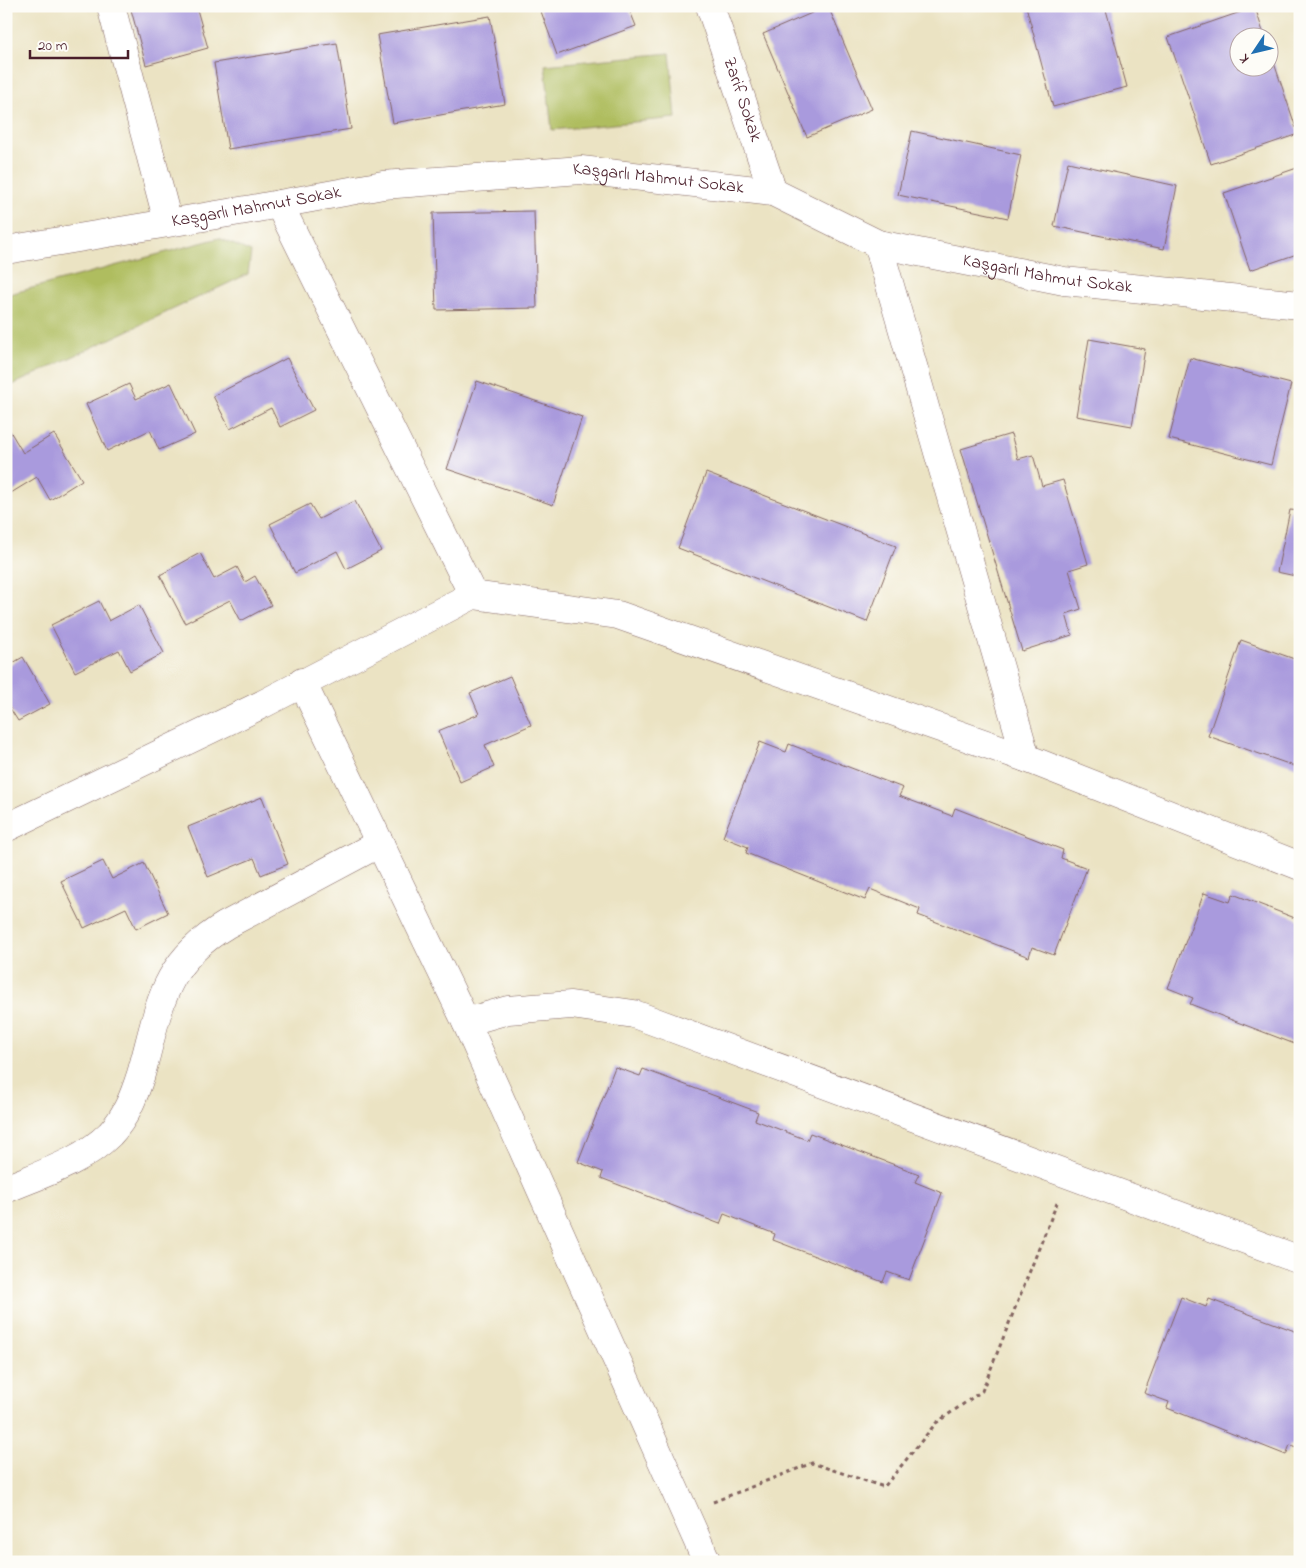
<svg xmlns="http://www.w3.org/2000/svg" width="1306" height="1568" viewBox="0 0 1306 1568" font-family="'Indie Flower',sans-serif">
	<rect width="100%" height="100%" fill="#fdfcf7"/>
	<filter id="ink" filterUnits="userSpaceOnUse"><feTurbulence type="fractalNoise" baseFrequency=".02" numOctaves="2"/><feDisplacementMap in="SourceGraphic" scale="10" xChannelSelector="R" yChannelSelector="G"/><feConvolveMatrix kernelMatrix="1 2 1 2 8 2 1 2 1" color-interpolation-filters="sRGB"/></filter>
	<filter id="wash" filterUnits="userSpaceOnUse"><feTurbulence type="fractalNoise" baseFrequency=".0096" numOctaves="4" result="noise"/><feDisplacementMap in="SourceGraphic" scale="20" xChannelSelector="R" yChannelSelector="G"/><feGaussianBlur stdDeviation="1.12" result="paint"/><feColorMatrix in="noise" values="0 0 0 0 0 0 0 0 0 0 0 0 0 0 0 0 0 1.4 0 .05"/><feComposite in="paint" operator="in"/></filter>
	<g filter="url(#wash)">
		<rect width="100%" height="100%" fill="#ebe3c3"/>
		<path fill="#afbd5f" stroke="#7c6e45" d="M670 53 676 118 552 130 545 65Z
			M219 238 251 252 248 274 6 388V295Z"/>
		<g id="blocks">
			<path fill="#a99add" d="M130 6H196L208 48 146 65Z
				M539 6H628L636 26 557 55Z
				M828 6 872 109 807 137 763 34Z
				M1026 6H1105L1127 87 1053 107Z
				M1255 7 1265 38H1238V68H1268L1269 48 1298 134 1211 164 1168 37Z
				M490 16 505 104 393 123 377 35Z
				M337 43 351 129 228 149 214 63Z
				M912 131 1021 155 1008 218 898 195Z
				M1068 162 1177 186 1164 249 1054 226Z
				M1300 167V253L1250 270 1224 193Z
				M534 211 537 308 436 310 433 213Z
				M1089 339 1145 349 1132 426 1076 416Z
				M287 358 314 410 280 427 271 408 230 429 213 396Z
				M1190 358 1291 384 1271 465 1169 439Z
				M477 381 582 417 553 505 447 469Z
				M171 383 195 434 159 450 150 430 107 451 86 404 129 384 136 399Z
				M10 431 23 453 54 434 82 480 50 500 37 477 6 496V433Z
				M1011 434 1018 459 1033 455 1042 486 1063 480 1088 564 1069 570 1081 609 1066 614 1072 635 1022 651 961 449Z
				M706 473 896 546 867 622 678 548Z
				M355 501 381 551 346 569 337 551 295 573 270 524 310 504 319 519Z
				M1290 510 1300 511V577L1277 572Z
				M200 553 214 579 237 567 245 582 255 576 271 605 241 621 230 600 185 623 160 575Z
				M99 601 109 621 139 605 164 653 130 671 119 650 75 672 51 625Z
				M1241 640 1300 661V768L1208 736Z
				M23 657 50 704 18 721 6 702V667Z
				M510 676 531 725 485 745 494 767 460 782 438 731 479 714 470 693Z
				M760 742 786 752 789 744 903 788 899 796 952 816 955 808 1063 850 1061 858 1087 868 1054 955 1032 947 1029 957 918 915 920 909 870 889 865 900 746 853 748 847 723 837Z
				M262 797 288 864 261 875 254 858 208 877 188 827Z
				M103 861 112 879 144 863 168 913 136 929 126 908 84 928 61 881Z
				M1204 893 1230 902 1233 894 1300 920V1046L1190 1004 1193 998 1168 988Z
				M615 1067 640 1076 643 1069 758 1112 755 1120 807 1140 810 1133 919 1174 915 1182 942 1193 909 1280 887 1272 883 1282 773 1240 775 1234 724 1214 720 1224 601 1178 603 1172 578 1162Z
				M1181 1297 1206 1307 1209 1299 1300 1333V1448L1290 1445 1286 1455 1167 1408 1169 1402 1144 1393Z"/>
		</g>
	</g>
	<g filter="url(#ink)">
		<use href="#blocks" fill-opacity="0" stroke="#826460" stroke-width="1"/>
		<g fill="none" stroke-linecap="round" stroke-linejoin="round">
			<g stroke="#826460" stroke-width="29">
				<g id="minor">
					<path d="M111 6 168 222"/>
					<path id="s1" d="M710 6 773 192"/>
					<path d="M279 204 473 595"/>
					<path d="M878 244 1026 758"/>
					<path id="s2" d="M6 250 252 209 383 185 581 170 773 192 878 244 1064 281 1300 305"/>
					<path d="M302 682 466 1022 707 1562"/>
					<path d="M6 828 263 704 473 595 618 615 1026 758 1300 866"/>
					<path d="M466 1022 508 1010 571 1005 634 1014 1300 1260"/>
					<path d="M6 1189C41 1174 82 1162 110 1134 126 1117 134 1096 141 1074 160 1007 161 964 226 925L380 843"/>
				</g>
			</g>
			<path stroke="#826460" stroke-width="3" stroke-dasharray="4 4" stroke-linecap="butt" d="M713 1502 812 1463 884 1487 936 1423 982 1391 1057 1203"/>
			<use href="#minor" stroke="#fff" stroke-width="28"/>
		</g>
	</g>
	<g text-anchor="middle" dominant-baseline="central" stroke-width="4" stroke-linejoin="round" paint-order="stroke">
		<g font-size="18" fill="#4a1f2b" stroke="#fdfcf7">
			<text stroke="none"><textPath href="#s1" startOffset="99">Zarif Sokak</textPath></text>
			<text stroke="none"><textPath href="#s2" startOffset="659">Kaşgarlı Mahmut Sokak</textPath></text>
			<text stroke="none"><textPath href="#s2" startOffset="254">Kaşgarlı Mahmut Sokak</textPath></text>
			<text stroke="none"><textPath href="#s2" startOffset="1064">Kaşgarlı Mahmut Sokak</textPath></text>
		</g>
	</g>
	<rect width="1306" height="1568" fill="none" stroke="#fdfcf7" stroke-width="25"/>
	<g transform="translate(1254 52) rotate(235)"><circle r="24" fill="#fdfcf7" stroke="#b5a4a5"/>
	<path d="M0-4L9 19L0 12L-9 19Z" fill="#1f6fb2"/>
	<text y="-8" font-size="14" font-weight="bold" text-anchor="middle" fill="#4a1f2b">K</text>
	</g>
	<path d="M30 50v8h98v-8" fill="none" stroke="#4a1f2b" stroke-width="2.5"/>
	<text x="38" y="50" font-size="15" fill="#4a1f2b" stroke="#fdfcf7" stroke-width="4" paint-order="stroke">20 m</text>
</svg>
